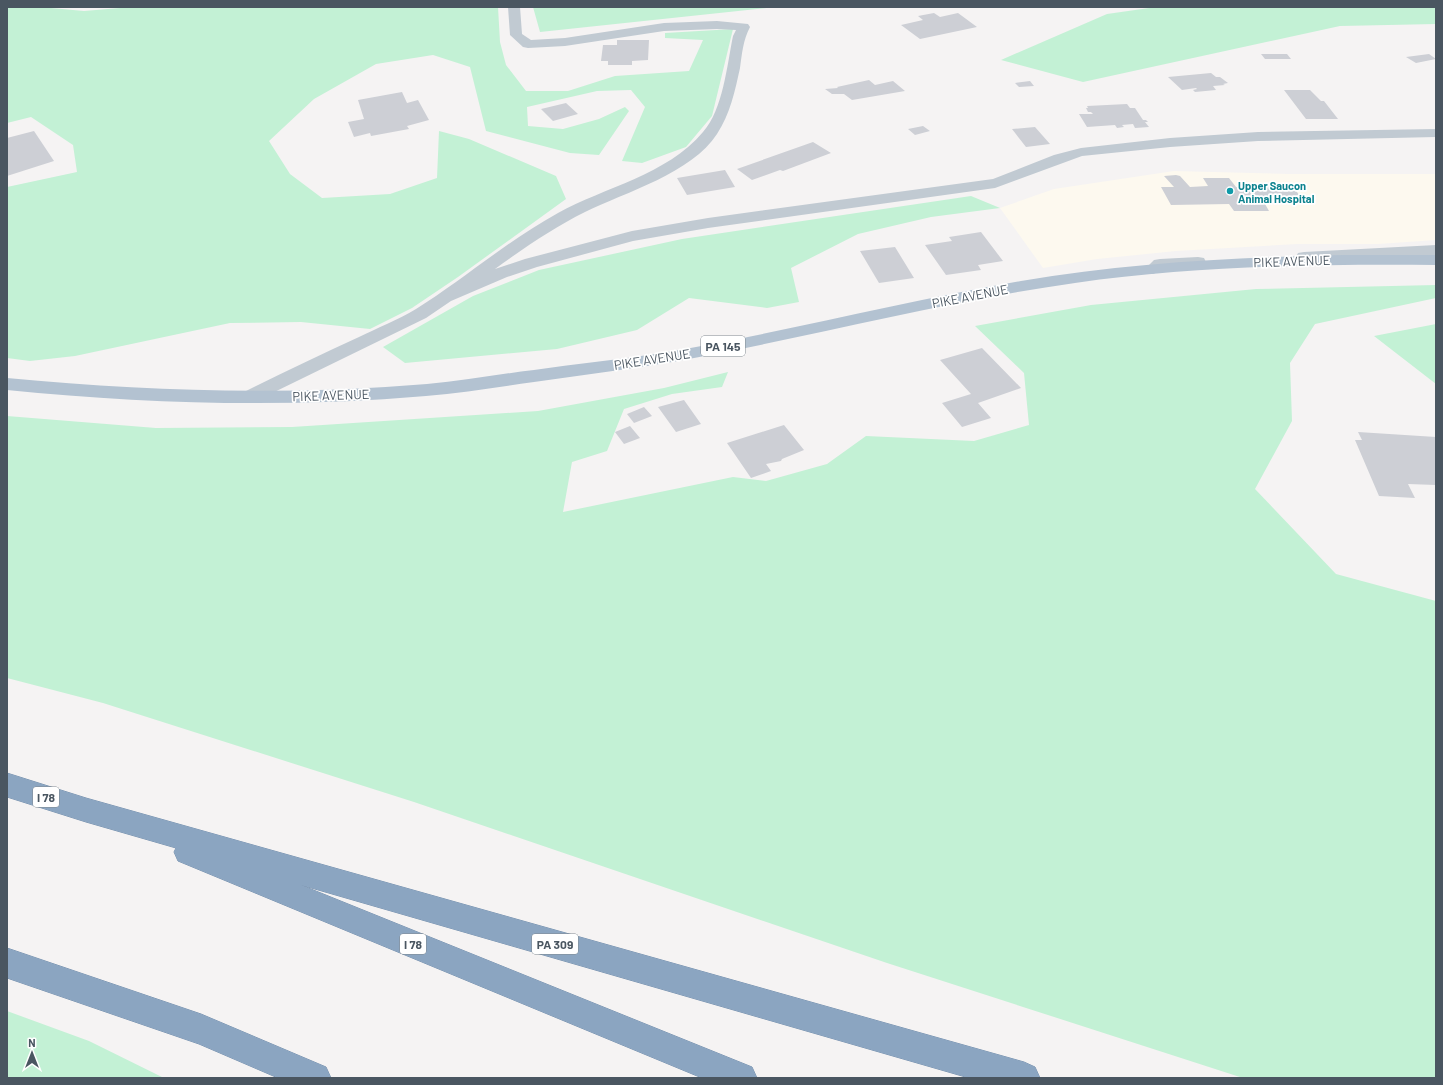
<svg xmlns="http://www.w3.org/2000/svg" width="1443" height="1085" viewBox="0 0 1443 1085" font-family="Barlow,sans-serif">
	<rect width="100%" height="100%" fill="#f5f3f3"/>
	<path fill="#fdf9ef" d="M1174 171 1288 174H1436V240L1378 244H1297L1176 251 1097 259 1043 268 1000 208 1054 189Z"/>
	<path fill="#c3f1d5" d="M7 7H40L84 11 132 7H498L500 42 506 65 526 91H568L615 76 689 71 703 40 665 38V33L733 29 712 116 686 147 642 163 622 161 645 107 631 90 597 91 527 107 528 126 563 129 599 119 625 107 629 111 599 155 570 153 486 131 470 67 433 55 376 64 314 99 269 141 290 174 322 198 390 194 437 178 439 131 469 139 556 176 566 199 458 277 412 308 370 329 301 322 230 323 75 356 30 361 7 358V187L77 172 73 145 31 117 7 123Z
		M533 7H776L540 32Z
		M1156 7H1436V24L1340 26 1083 82 1001 60 1107 14Z
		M971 196 1000 208 931 217 858 234 791 268 799 302 767 308 689 298 637 330 557 349 405 363 383 347 473 296 539 270 682 239Z
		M1436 285V298L1315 324 1290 363 1292 421 1255 489 1336 574 1436 601V1078H1243L887 963 414 802 103 703 7 678V416L156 428 292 427 538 411 664 388 728 372 722 387 672 394 624 409 607 451 572 462 563 512 733 477 766 481 827 464 866 436 974 441 1029 425 1024 373 975 326 1091 305 1256 289Z
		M1436 324V384L1374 336Z
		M7 1011 89 1041 164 1078H7Z"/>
	<path fill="#cdcfd5" d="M934 13 940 17 958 13 977 27 920 39 901 25 923 20 918 16Z
		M617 40H649L648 60 632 61V65H608V61H601L603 45H617Z
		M1261 54H1287L1291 59H1265Z
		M1429 54 1436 59 1416 63 1406 57Z
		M1211 73 1216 77H1220L1228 83 1223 84 1225 85 1213 86 1216 90 1195 92 1193 90 1197 89 1196 88 1182 90 1168 77Z
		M869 80 875 85 893 81 905 91 852 100 844 94H832L825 89 838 88 837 87Z
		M1030 81 1034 86 1019 87 1015 83Z
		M1284 90H1310L1321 101H1324L1338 119H1306Z
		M402 92 407 103 418 100 429 120 407 126 409 129 371 136 370 133 354 137 348 122 364 119 358 100Z
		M566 103 578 114 553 121 541 109Z
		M1127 104 1130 108H1135L1143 120H1146L1148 122H1145L1149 127 1135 128 1133 124 1122 125 1124 127 1117 128 1115 125 1087 127 1079 114H1093L1091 112H1088L1086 108H1088L1087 106Z
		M923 126 930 131 915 135 908 129Z
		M1035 127 1050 144 1026 147 1012 129Z
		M34 131 54 161 7 176V138Z
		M813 142 831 153 783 171 780 170 752 180 737 169Z
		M725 170 735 187 687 195 677 178Z
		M1176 175 1180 176 1190 187 1208 186 1203 178H1229L1236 187H1248L1246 184 1291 183 1299 195H1297L1303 203 1265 204 1269 211H1234L1229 204 1171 205 1161 187H1174L1164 176Z
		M981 232 1003 261 978 265 981 270 946 275 925 245 952 241 949 237Z
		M895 247 914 278 879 283 860 251Z
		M982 348 1021 388 978 403 991 418 962 427 942 403 971 394 940 360Z
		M684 400 701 424 676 432 658 407Z
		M644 407 652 416 634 423 627 414Z
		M784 425 804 450 782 459 781 461 766 464 771 471 751 478 727 443Z
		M630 426 640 438 624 444 615 432Z
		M1358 432 1436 437V485L1408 484 1415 498 1379 496 1355 440H1362Z"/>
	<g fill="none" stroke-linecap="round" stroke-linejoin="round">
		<g stroke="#7690ad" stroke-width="1">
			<path id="highway" d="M7 773 86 798 1024 1062 1035 1067 1040 1078H969L301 885 752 1067 757 1078H702L178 861 174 852 176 848 86 822 7 797Z
				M7 948 201 1014 326 1067 331 1078H278L199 1044 7 978Z"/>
		</g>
		<path fill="#c1cad2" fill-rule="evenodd" d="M508 7H520L522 34 531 40 565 38 664 23 717 21 748 24 750 27C743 40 742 54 740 68 735 91 730 114 717 134 692 173 626 192 585 212 553 228 524 248 495 269L525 259 632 231 708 218 993 179 1054 155 1081 148 1170 138 1258 132 1436 129V137L1258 141 1170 147 1082 156 995 188 708 228 633 241 537 267 507 277 451 301 426 318 258 400 251 402 244 400 241 396 244 392C282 373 320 355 359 337 377 328 398 320 416 309 464 279 507 241 558 213 605 187 667 175 703 132 723 110 727 65 733 36L736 30 717 29 664 31 565 46 528 48 523 47 510 35Z
			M1436 245V255L1304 262 1298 261 1296 257 1298 253 1304 252Z
			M1198 257 1204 258 1206 262 1204 266 1164 269 1153 274 1147 273 1145 269 1154 260 1160 259Z"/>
		<path fill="#b3c2d1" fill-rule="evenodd" d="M1345 255H1436V265C1315 264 1195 266 1075 283 955 300 838 330 720 353 658 366 596 373 534 382 498 387 462 393 426 396 287 408 146 404 7 390V378C146 391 287 396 427 384 463 381 499 374 534 370 575 364 615 360 655 354 778 334 899 302 1021 281 1129 263 1237 257 1345 255Z"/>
		<use href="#highway" fill="#8ba5c1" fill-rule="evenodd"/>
	</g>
	<circle fill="#0f9aa8" stroke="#fff" stroke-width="1.5" cx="1230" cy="191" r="4"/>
	<g text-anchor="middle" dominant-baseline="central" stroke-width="3.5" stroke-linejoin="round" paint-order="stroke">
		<g font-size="11" font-weight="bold" fill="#0d838f" stroke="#fff" text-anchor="start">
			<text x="1238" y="185">Upper Saucon<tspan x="1238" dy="13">Animal Hospital</tspan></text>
		</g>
		<g fill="#fff" stroke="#808990" stroke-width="1">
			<rect x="701" y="336" width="44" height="20" rx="3"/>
			<rect x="33" y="787" width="26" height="20" rx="3"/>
			<rect x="400" y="934" width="26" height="20" rx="3"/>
			<rect x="532" y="934" width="46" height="20" rx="3"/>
		</g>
		<g font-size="12" font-weight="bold" fill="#4a5661">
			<text x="723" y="346">PA 145</text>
			<text x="46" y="797">I 78</text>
			<text x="413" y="944">I 78</text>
			<text x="555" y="944">PA 309</text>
		</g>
		<g font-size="13" fill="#4a5661" stroke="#fff">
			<text transform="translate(1292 261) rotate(-2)">PIKE AVENUE</text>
			<text transform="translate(970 296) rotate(-11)">PIKE AVENUE</text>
			<text transform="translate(652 359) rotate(-9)">PIKE AVENUE</text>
			<text transform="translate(331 395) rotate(-2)">PIKE AVENUE</text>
		</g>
	</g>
	<rect width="1443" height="1085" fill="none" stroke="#4a5661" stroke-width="16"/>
	<g transform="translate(32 1053)" stroke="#ffffff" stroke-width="3" paint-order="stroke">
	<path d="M0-3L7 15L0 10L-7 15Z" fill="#4a5661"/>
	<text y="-6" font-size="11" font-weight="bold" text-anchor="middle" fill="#4a5661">N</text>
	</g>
</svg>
